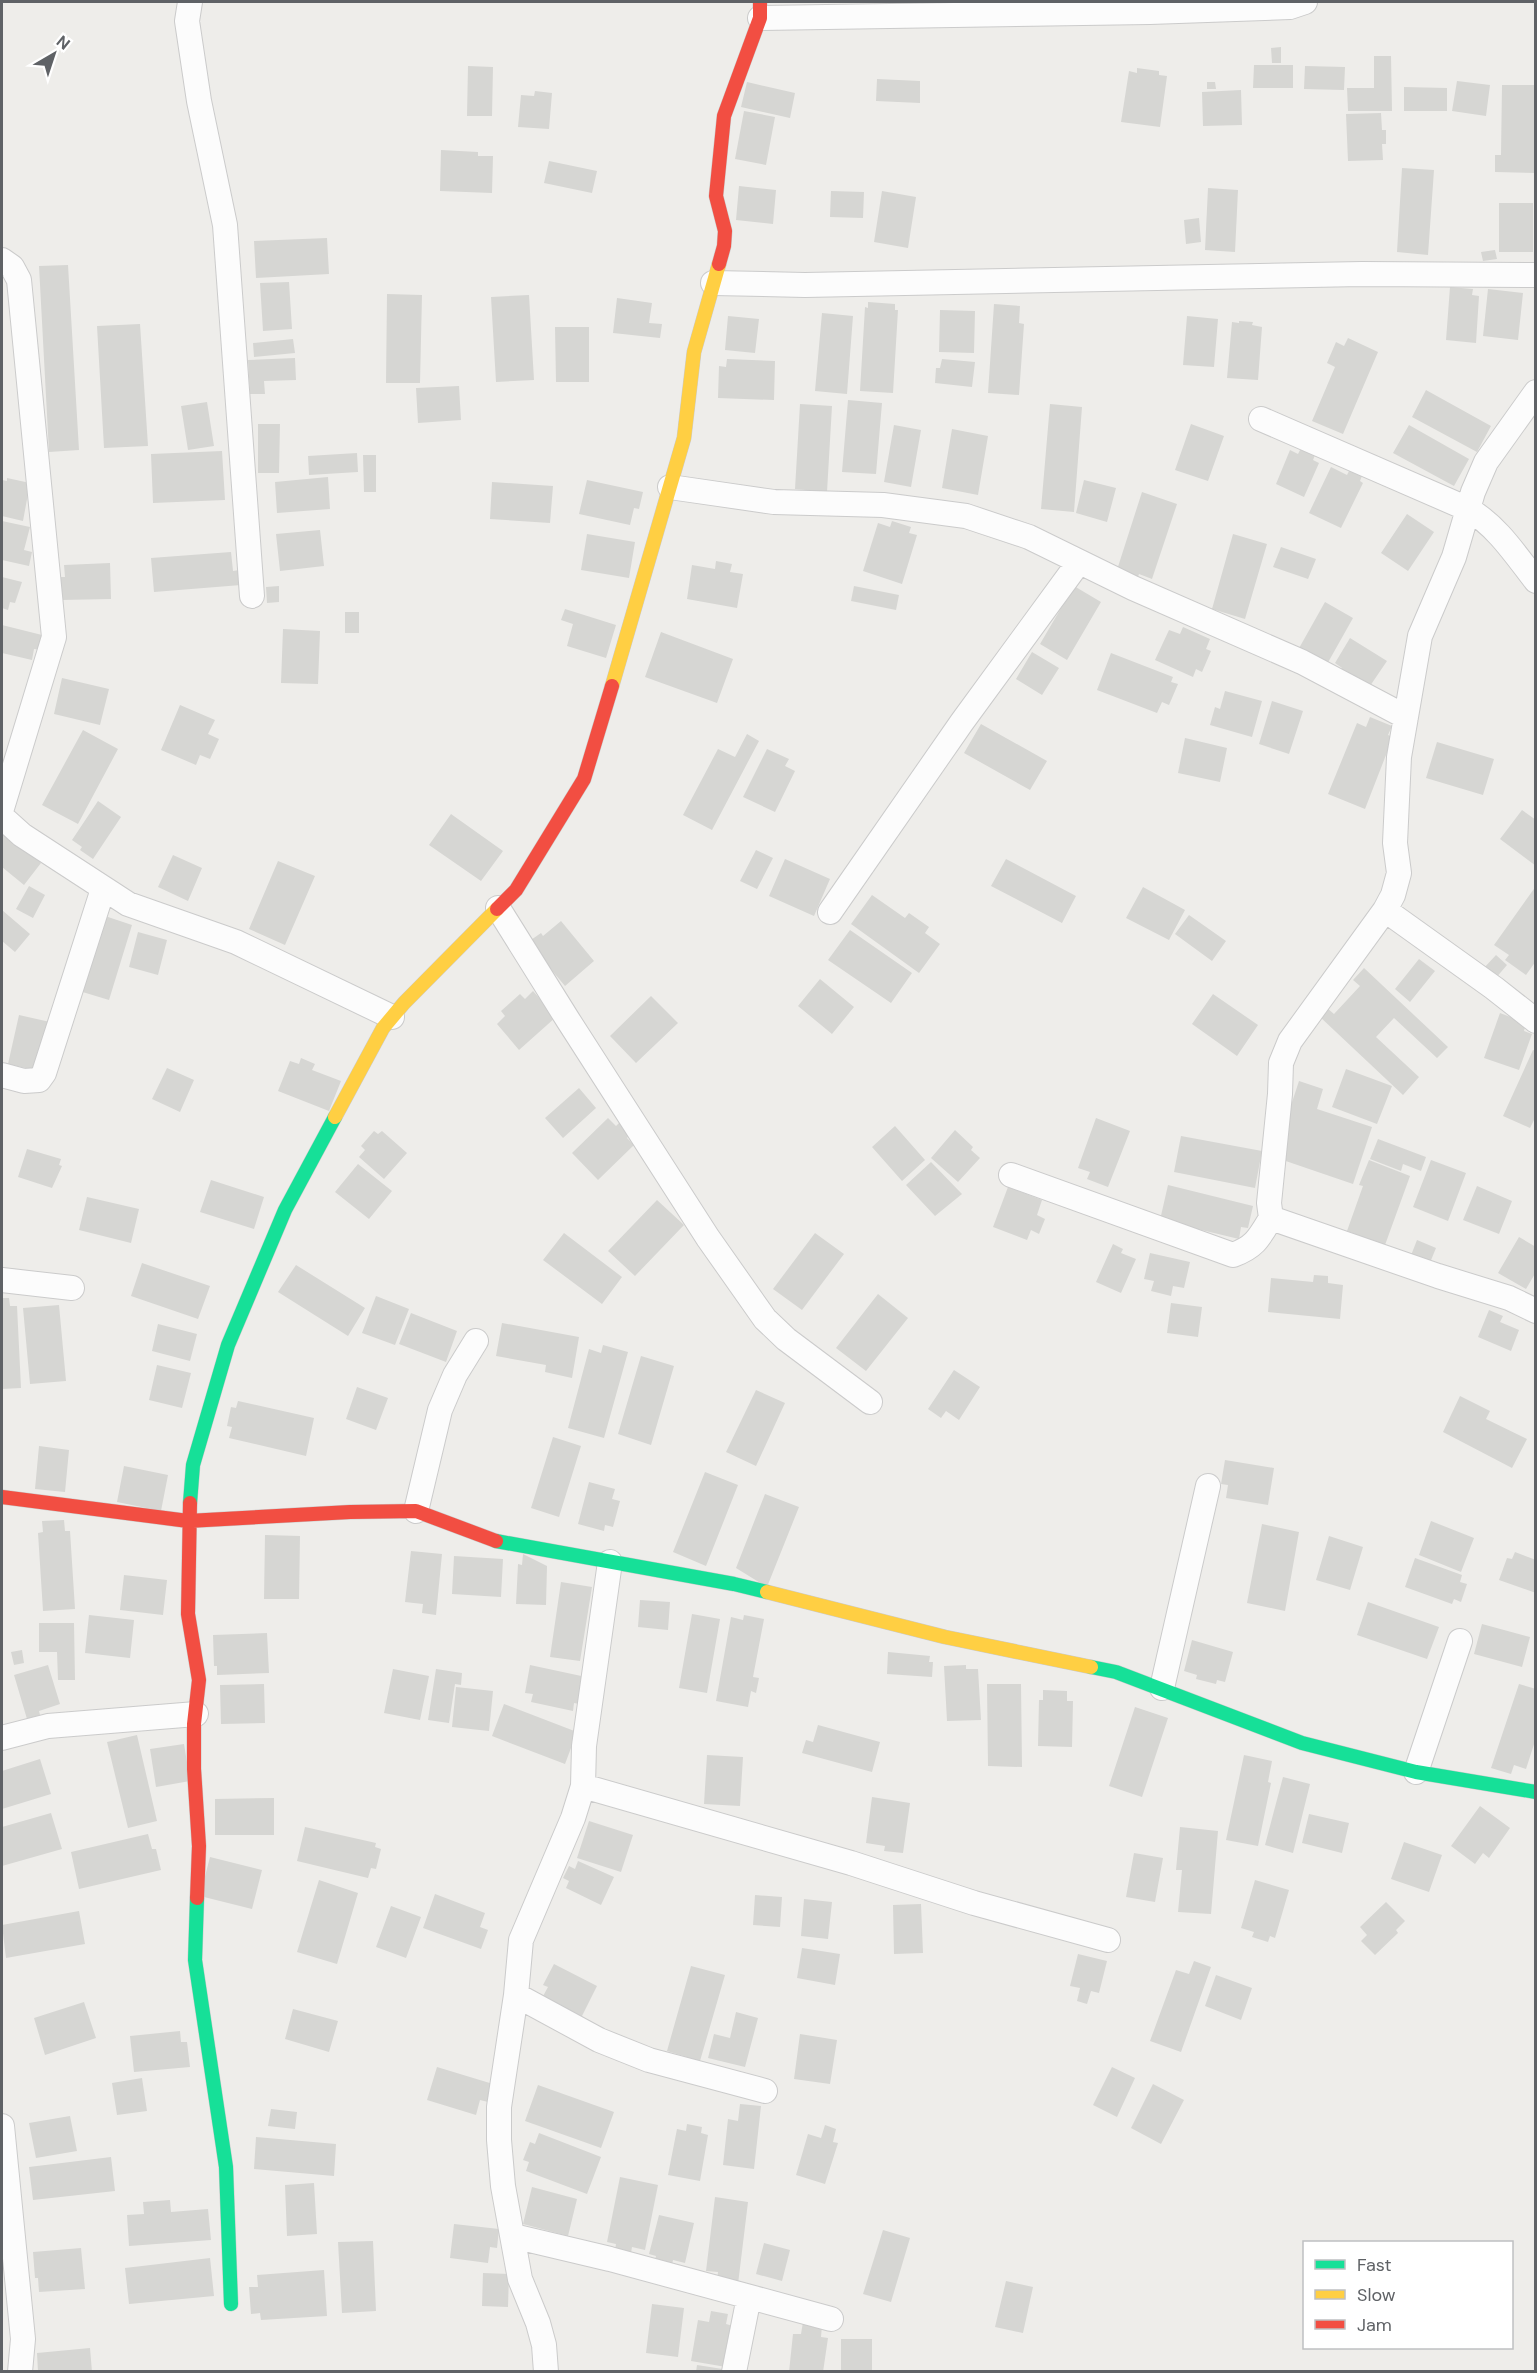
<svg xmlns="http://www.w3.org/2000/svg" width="1537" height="2373" viewBox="0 0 1537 2373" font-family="'DM Sans',sans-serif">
	<rect width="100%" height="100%" fill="#eeedea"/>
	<path fill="#d6d6d3" d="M1281 47V63H1272L1271 48Z
		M1374 56H1391L1392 111H1348L1347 88H1374Z
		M1254 65H1293V88H1253Z
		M468 66 493 67 492 116H467Z
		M1305 66 1345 67 1344 90 1304 89Z
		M1137 68 1159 71V75L1167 76 1160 127 1121 122 1129 71 1137 73Z
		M877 79 920 81V103L876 101Z
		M1457 81 1490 85 1486 116 1452 111Z
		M747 82 795 93 790 118 741 107Z
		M1207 82H1215L1216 89H1207Z
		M1502 85H1536V173L1495 172V155H1501Z
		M1404 87 1447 88V111H1404Z
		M1241 90 1242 125 1203 126 1202 92Z
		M535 91 552 93 549 129 518 127 521 95 534 96Z
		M744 111 775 117 766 165 735 159Z
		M1381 113 1382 130H1386V144H1382L1383 160 1348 161 1346 114Z
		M441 150 478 152V156H493L492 193 440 191Z
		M549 161 597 171 592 193 544 183Z
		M1402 168 1434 170 1428 255 1397 252Z
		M739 186 776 190 773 224 736 220Z
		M1208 188 1238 190 1235 252 1205 250Z
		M831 191 864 192 863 218 830 217Z
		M882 191 916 197 908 248 874 242Z
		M1499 203H1533V252H1499Z
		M1199 218 1201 242 1186 244 1184 220Z
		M327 238 329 274 256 278 254 241Z
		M1495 250 1497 259 1483 261 1481 252Z
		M68 265 79 450 49 452 39 266Z
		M289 282 292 329 263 331 260 283Z
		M1450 287 1473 289 1472 295 1479 296 1476 343 1446 340Z
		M1488 289 1523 293 1518 340 1483 336Z
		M387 294 422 295 420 383H386Z
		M529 295 534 380 496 382 491 297Z
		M617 298 652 303 649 323 662 324 660 338 613 333Z
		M868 302 895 304V310H898L893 393 860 391 865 307 868 308Z
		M994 304 1020 306 1019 323 1024 324 1019 395 988 393Z
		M940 310 975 311 974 353 939 352Z
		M822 313 853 316 847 394 815 391Z
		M728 316 759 319 755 353 725 350Z
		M1187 316 1218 319 1214 367 1183 365Z
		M1239 321 1253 322 1252 325 1262 327 1258 380 1227 378 1232 322 1239 323Z
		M140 324 148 446 104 448 97 326Z
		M555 327H589V382H556Z
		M1348 338 1378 352 1343 434 1312 421 1335 367 1327 363 1336 342 1344 346Z
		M293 339 295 353 254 357 253 343Z
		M295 358 296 380 264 381 265 394H250L248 360Z
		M727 359 775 361 774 400 718 398 719 366 726 367Z
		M942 359 975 362 972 387 935 383 936 368H940Z
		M459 386 461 420 418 423 416 388Z
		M1426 390 1491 426 1477 452 1412 417Z
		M848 400 882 403 876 474 842 472Z
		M207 402 214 446 188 450 181 406Z
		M800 404 832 406 827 492 795 489Z
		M1050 404 1082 407 1074 512 1041 509Z
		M258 424H280L279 473H258Z
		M1191 424 1224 436 1208 481 1175 470Z
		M894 425 921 430 911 487 884 482Z
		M1409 425 1469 459 1454 486 1393 453Z
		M952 429 988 436 978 495 942 488Z
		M1301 448 1315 455 1313 460 1319 463 1304 497 1276 484 1290 450 1298 454Z
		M222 451 225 500 153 503 151 454Z
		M357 453 358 472 309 475 308 456Z
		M363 455H376V492H364Z
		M1331 467 1347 475 1351 467 1363 473 1360 481 1363 483 1341 528 1309 513Z
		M328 477 330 509 277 513 275 482Z
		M7 478 30 483 23 521 2 516V480L7 481Z
		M587 480 643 492 639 509 634 508 630 525 579 514Z
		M1084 480 1116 488 1107 522 1076 513Z
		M492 482 553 486 550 523 490 519Z
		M1142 492 1177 504 1152 579 1139 574 1137 580 1116 573Z
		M1407 514 1434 532 1408 571 1381 553Z
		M2 521 30 527 24 550 32 552 29 566 2 560Z
		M892 521 911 527 909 533 917 535 902 584 863 571 878 523 890 527Z
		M320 530 324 566 280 571 276 534Z
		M587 534 635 542 629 578 581 570Z
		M1233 534 1267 544 1245 619 1212 609Z
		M1281 547 1316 559 1308 579 1273 567Z
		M231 552 233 571 239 570 241 585 154 592 151 558Z
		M716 561 732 564 730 572 743 574 737 608 687 599 692 565 715 569Z
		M110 563 111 599 61 600V577H65L64 565Z
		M2 577 22 582 15 603 10 602 8 610 2 608Z
		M279 586V602L267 603 266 587Z
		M854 586 899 595 896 610 851 601Z
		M1074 586 1101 602 1067 660 1040 644Z
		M1325 602 1353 618 1326 666 1298 650Z
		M565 609 616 625 606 658 567 646 573 624 561 620Z
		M345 612H359V633H345Z
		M2 625 46 636 42 650 34 649 32 660 2 653Z
		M1183 627 1210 639 1206 649 1211 651 1202 672 1196 669 1193 677 1155 660 1169 630 1180 634Z
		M283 629 320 631 318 684 281 683Z
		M661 632 733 659 717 703 645 677Z
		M1350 638 1387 661 1370 686 1339 674 1342 668 1335 663Z
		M1032 652 1059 668 1042 695 1016 679Z
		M1111 653 1173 677 1171 682 1178 684 1169 705 1162 702 1157 713 1097 690Z
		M62 678 109 689 100 725 54 714Z
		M1225 691 1262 701 1252 737 1210 725 1215 707 1220 709Z
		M1272 701 1303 711 1289 754 1259 744Z
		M180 705 215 720 208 734 219 739 210 759 200 755 196 765 161 750Z
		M1370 717 1392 726 1388 735 1393 737 1365 809 1328 794 1357 723 1366 727Z
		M981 724 1047 761 1030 790 964 753Z
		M83 730 118 749 78 824 42 805Z
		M747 734 759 741 712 830 683 815 718 749 735 757Z
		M1185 738 1227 748 1220 782 1178 773Z
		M1437 742 1494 759 1483 795 1426 778Z
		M767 749 789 759 785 766 795 771 775 812 743 797Z
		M98 801 121 817 93 859 80 850 82 847 72 840Z
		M1522 810 1536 820V866L1500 839Z
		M451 814 503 851 481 881 429 845Z
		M2 832 41 863 24 885 2 867Z
		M756 850 773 858 757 889 740 881Z
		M173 855 202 868 188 901 158 887Z
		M785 859 830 879 814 916 769 896Z
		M1006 859 1076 896 1062 923 991 886Z
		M278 861 315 876 285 945 249 929Z
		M29 886 45 895 33 918 16 909Z
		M1536 886V961L1526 975 1505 960 1509 955 1494 945Z
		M1143 887 1185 910 1169 940 1126 918Z
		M872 895 905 918 909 913 929 927 925 933 940 944 919 973 851 924Z
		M2 910 30 934 15 952 2 941Z
		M99 914 132 925 109 1000 76 990Z
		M1189 915 1226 941 1212 961 1175 934Z
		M561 921 594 961 565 986 528 942 541 933 543 936Z
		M850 930 912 973 891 1003 828 960Z
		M138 932 167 940 158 975 129 967Z
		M1496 955 1507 965 1495 979 1483 969Z
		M1419 959 1435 971 1410 1002 1395 989Z
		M1364 968 1448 1047 1437 1058 1394 1018 1376 1037 1419 1077 1403 1095 1319 1016 1327 1008 1334 1014 1360 986 1353 980Z
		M820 979 854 1007 832 1034 798 1006Z
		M533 991 556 1017 519 1050 497 1024 505 1016 501 1011 520 994 525 999Z
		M1213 994 1258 1025 1237 1056 1192 1024Z
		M651 996 678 1023 636 1063 610 1036Z
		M1500 1013 1526 1023 1524 1031 1532 1034 1519 1070 1484 1058Z
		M19 1015 50 1022 39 1071 8 1064Z
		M1533 1050 1536 1051V1116L1530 1128 1503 1116Z
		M301 1058 315 1064 312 1070 341 1081 329 1111 278 1091 290 1061 299 1064Z
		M167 1068 194 1080 180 1112 152 1099Z
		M1346 1069 1392 1086 1377 1124 1332 1107Z
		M1299 1081 1323 1089 1317 1109 1372 1127 1353 1184 1274 1157Z
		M579 1088 596 1108 563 1138 545 1118Z
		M608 1118 616 1126 622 1120 633 1131 627 1138 634 1145 598 1180 572 1153Z
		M1096 1118 1130 1131 1108 1187 1087 1179 1090 1172 1078 1168Z
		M895 1126 925 1160 902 1181 872 1147Z
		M955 1130 973 1147 971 1150 980 1158 958 1182 931 1158Z
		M374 1131 378 1134 382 1131 407 1153 384 1179 359 1157 365 1150 361 1146Z
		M1181 1136 1262 1151 1255 1188 1174 1172Z
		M1378 1139 1426 1157 1421 1171 1403 1164 1401 1171 1370 1159Z
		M27 1149 61 1159 59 1165 62 1166 52 1188 18 1177Z
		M1369 1160 1410 1176 1385 1245 1347 1231 1363 1186 1359 1185Z
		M1431 1160 1466 1173 1448 1221 1413 1207Z
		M931 1162 962 1194 935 1216 906 1185Z
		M358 1164 392 1191 369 1219 335 1192Z
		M211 1180 264 1197 254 1229 200 1212Z
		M1168 1185 1253 1206 1248 1228 1241 1227 1239 1239 1160 1220Z
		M1477 1186 1512 1201 1499 1234 1463 1220Z
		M1008 1187 1042 1200 1037 1215 1045 1219 1039 1234 1031 1230 1027 1240 993 1227Z
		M87 1197 139 1209 131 1243 79 1230Z
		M657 1200 684 1225 635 1276 608 1251Z
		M564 1233 622 1277 602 1304 543 1260Z
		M815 1233 844 1254 802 1310 773 1289Z
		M1519 1237 1536 1247V1272L1526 1289 1498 1273Z
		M1417 1240 1436 1248 1427 1270 1408 1263Z
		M1113 1244 1123 1249 1121 1253 1136 1259 1121 1293 1096 1282Z
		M1150 1253 1190 1262 1184 1288 1173 1286 1171 1296 1151 1291 1154 1281 1144 1279Z
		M142 1263 210 1286 198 1319 131 1296Z
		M296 1265 365 1308 348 1336 278 1292Z
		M1314 1275 1328 1276V1283L1343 1285 1340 1319 1268 1312 1271 1278 1313 1282Z
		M878 1294 908 1318 866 1371 836 1348Z
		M376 1296 409 1309 395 1345 362 1333Z
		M2 1298H9L10 1306H17L21 1388 2 1389Z
		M1171 1303 1202 1307 1198 1337 1167 1333Z
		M59 1305 66 1381 30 1384 23 1308Z
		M1489 1310 1503 1316 1500 1322 1519 1330 1511 1351 1478 1337Z
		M411 1313 457 1331 446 1362 399 1344Z
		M502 1323 579 1337 572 1378 545 1372 546 1365 496 1356Z
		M158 1324 197 1334 190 1361 152 1351Z
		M603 1345 628 1352 604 1438 568 1428 589 1349 601 1353Z
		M641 1356 674 1366 651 1445 618 1434Z
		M157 1365 191 1373 182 1408 149 1400Z
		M954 1370 980 1387 959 1420 946 1411 941 1418 928 1409Z
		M357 1387 388 1398 376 1430 346 1419Z
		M756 1390 785 1403 756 1466 726 1452Z
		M1460 1396 1490 1411 1486 1419 1527 1439 1512 1468 1443 1432Z
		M238 1401 314 1418 306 1456 229 1438 232 1427 227 1426 231 1407 236 1408Z
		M553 1437 581 1446 559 1517 531 1508Z
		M39 1446 69 1450 65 1492 35 1489Z
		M1225 1460 1274 1468 1268 1505 1226 1498 1228 1485 1221 1484Z
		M124 1466 168 1475 161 1511 117 1502Z
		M705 1472 738 1485 706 1566 673 1552Z
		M589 1482 615 1489 612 1499 620 1501 613 1527 605 1525 604 1531 578 1524Z
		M765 1494 799 1507 767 1587 736 1568Z
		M64 1520 65 1531H70L75 1609 43 1611 38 1533 43 1532 42 1521Z
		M1431 1521 1474 1538 1461 1572 1419 1555Z
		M1262 1524 1299 1532 1285 1611 1247 1603Z
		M265 1535 300 1536 299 1599H264Z
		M1329 1536 1363 1547 1350 1590 1316 1580Z
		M411 1551 442 1554 436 1615 422 1613 423 1604 405 1602Z
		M1515 1552 1536 1560V1593L1499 1580 1507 1558 1512 1559Z
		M523 1554 547 1566 546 1605 516 1604 518 1564 522 1565Z
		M454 1556 503 1559 501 1597 452 1594Z
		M1415 1558 1462 1575 1460 1582 1467 1584 1461 1602 1454 1599 1452 1604 1405 1587Z
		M124 1575 167 1580 163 1615 120 1610Z
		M561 1582 592 1587 580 1661 550 1657Z
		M640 1600 670 1602 668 1630 638 1627Z
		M1368 1602 1439 1627 1427 1659 1357 1635Z
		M692 1614 720 1619 707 1693 679 1688Z
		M89 1615 134 1620 130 1658 85 1653Z
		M744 1615 764 1619 753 1677 759 1678 756 1693 751 1691 748 1707 716 1701 731 1617 743 1620Z
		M39 1623H74L75 1680H58L57 1652H39Z
		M1482 1624 1530 1637 1522 1667 1474 1654Z
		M267 1633 269 1673 217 1675V1666H214L213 1635Z
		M1192 1640 1233 1652 1225 1682 1217 1680 1216 1684 1196 1679 1197 1675 1184 1671Z
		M22 1650 24 1663 14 1665 11 1652Z
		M888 1652 930 1656 929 1662H933L932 1677 887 1674Z
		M48 1665 60 1704 39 1711 40 1715 27 1719 14 1675Z
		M530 1665 586 1677 584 1705 574 1703 573 1711 531 1702 533 1694 525 1693Z
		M966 1665V1669H978L981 1720 947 1721 944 1666Z
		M393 1669 429 1676 420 1720 384 1713Z
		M436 1669 462 1673 461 1685 455 1684 449 1723 428 1720Z
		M264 1684 265 1723 221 1724 220 1685Z
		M987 1684H1021L1022 1767 988 1766Z
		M1519 1684 1536 1689V1738L1526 1769 1514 1765 1511 1774 1491 1768Z
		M456 1687 493 1691 489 1731 452 1727Z
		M1043 1690 1067 1691V1701H1073L1072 1747 1038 1746 1039 1700H1043Z
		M504 1704 577 1732 565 1764 492 1736Z
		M1135 1707 1168 1718 1142 1797 1109 1786Z
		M818 1725 880 1742 872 1772 802 1753 806 1740 813 1742Z
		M137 1735 157 1821 128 1828 107 1742Z
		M184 1744 190 1781 156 1787 150 1749Z
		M707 1755 743 1757 740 1806 704 1804Z
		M1244 1755 1272 1761 1268 1782 1271 1783 1258 1846 1226 1840Z
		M40 1759 51 1794 2 1809V1771Z
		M1283 1777 1310 1784 1293 1853 1265 1845Z
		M872 1797 910 1803 903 1853 884 1851 885 1846 866 1843Z
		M274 1798V1835H215V1799Z
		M1480 1806 1510 1828 1489 1858 1483 1853 1475 1864 1451 1846Z
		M51 1813 62 1849 2 1866V1827Z
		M1309 1814 1349 1823 1342 1853 1302 1843Z
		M589 1821 633 1835 621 1872 577 1858Z
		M305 1827 376 1843 375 1847 381 1849 376 1869 371 1868 368 1878 297 1861Z
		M1180 1827 1218 1831 1211 1914 1178 1912 1182 1870H1176Z
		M148 1834 152 1849H156L161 1870 79 1889 71 1852Z
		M1404 1842 1442 1855 1429 1892 1391 1879Z
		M1134 1853 1163 1858 1155 1902 1126 1897Z
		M210 1857 262 1870 252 1909 200 1896Z
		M578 1861 614 1877 601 1905 566 1888 569 1881 563 1878 569 1866 575 1869Z
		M319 1880 358 1893 337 1964 297 1952Z
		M1255 1880 1289 1890 1275 1938 1270 1936 1268 1942 1252 1937 1254 1932 1241 1928Z
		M435 1894 485 1913 480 1927 488 1930 481 1949 423 1928Z
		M755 1895 782 1897 780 1927 753 1925Z
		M804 1899 832 1902 828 1939 801 1936Z
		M1386 1902 1405 1921 1396 1930 1398 1933 1375 1955 1361 1941 1367 1935 1360 1927Z
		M921 1904 923 1953 894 1954 893 1905Z
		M391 1906 421 1917 406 1958 376 1947Z
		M79 1911 85 1944 6 1958 2 1925Z
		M802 1948 840 1954 835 1985 797 1978Z
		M1078 1954 1107 1961 1099 1993 1091 1991 1087 2004 1077 2001 1080 1988 1070 1986Z
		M1194 1961 1211 1967 1181 2052 1150 2041 1176 1970 1189 1974Z
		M554 1964 597 1986 581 2018 542 1998 548 1987 543 1985Z
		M691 1966 725 1975 700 2061 667 2051Z
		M1216 1975 1252 1988 1241 2020 1205 2006Z
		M84 2002 96 2038 45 2055 34 2018Z
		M293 2009 338 2021 329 2052 285 2039Z
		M736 2012 758 2018 745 2067 708 2058 714 2034 730 2038Z
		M180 2031 181 2042H187L190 2067 134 2072 130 2036Z
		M800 2034 837 2040 830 2084 794 2079Z
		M437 2067 493 2084 488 2102 480 2100 476 2115 427 2100Z
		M1112 2067 1135 2078 1117 2117 1093 2105Z
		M142 2078 147 2111 117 2115 112 2083Z
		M1153 2084 1184 2100 1161 2144 1131 2128Z
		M538 2085 614 2112 601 2148 525 2121Z
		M740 2104 761 2106 754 2169 723 2165 728 2119 738 2121Z
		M271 2109 297 2112 295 2129 268 2126Z
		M70 2116 77 2151 36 2158 29 2123Z
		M687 2124 702 2127 701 2133 708 2135 700 2181 668 2175 677 2129 686 2131Z
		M825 2125 836 2129 833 2142 838 2143 825 2184 796 2175 808 2134 821 2138Z
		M539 2133 601 2157 587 2194 526 2171 529 2162 523 2160 530 2142 535 2144Z
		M256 2137 336 2144 334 2176 254 2169Z
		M111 2157 115 2191 33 2200 29 2167Z
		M620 2177 658 2185 645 2250 632 2247 631 2253 615 2250 616 2244 607 2242Z
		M314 2183 317 2234 287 2236 285 2185Z
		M532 2187 577 2199 568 2236 523 2224Z
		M715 2197 748 2202 738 2284 717 2281 718 2272 706 2271Z
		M170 2200 171 2212 208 2209 211 2240 129 2246 127 2215 144 2214 143 2202Z
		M659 2215 694 2223 685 2263 673 2260 671 2269 654 2264 656 2256 649 2254Z
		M454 2224 499 2229 497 2248 490 2247 488 2263 450 2258Z
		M883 2230 910 2238 891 2302 863 2294Z
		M373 2241 376 2311 342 2313 338 2242Z
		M764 2243 790 2250 782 2281 756 2274Z
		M81 2248 85 2289 39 2292 38 2278H35L33 2252Z
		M210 2258 214 2296 129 2304 125 2268Z
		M324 2270 327 2316 261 2320 260 2313 251 2314 249 2287H258L257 2275Z
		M483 2273 509 2274 508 2307 482 2306Z
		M1006 2281 1033 2287 1023 2333 995 2327Z
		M652 2304 684 2308 678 2357 646 2353Z
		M711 2311 728 2314 726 2324 733 2326 726 2367 691 2361 698 2320 709 2322Z
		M803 2322 822 2325 821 2337 828 2338 823 2372H789L793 2334H801Z
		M841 2339H872V2370L841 2372Z
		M90 2348 92 2372H38L37 2353Z
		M697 2365 729 2370V2372H696Z"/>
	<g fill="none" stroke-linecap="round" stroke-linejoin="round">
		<g stroke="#cbcbcb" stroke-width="26">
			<path id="street" d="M190 2 187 21 199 101 225 225 252 596
				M760 18 1150 12 1290 7 1305 2
				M2 260 12 267 19 280 54 637 2 808
				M713 283 805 285 1362 274 1536 275
				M1536 392 1486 462 1473 492 1454 557 1420 636 1399 757 1395 843 1399 873 1393 895 1385 910 1290 1041 1281 1063 1280 1094 1269 1203 1271 1218 1438 1276 1509 1298 1536 1311
				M1261 419 1468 509C1497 526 1515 554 1536 581
				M670 487 774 502 883 505 966 516 1029 537 1133 588 1302 662 1406 717
				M2 817 22 835 128 904 236 942 392 1017
				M498 908 568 1020 708 1238 765 1319 786 1339 870 1402
				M1385 910 1494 988 1536 1021
				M830 912 962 722 1079 562
				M2 1075 24 1081 39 1080 44 1073 103 889
				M1011 1175 1233 1255C1255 1247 1259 1238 1271 1218
				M2 1280 72 1288
				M416 1511 440 1410 455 1375 476 1341
				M1162 1688 1208 1486
				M2 1738 48 1726 196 1714
				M1416 1772 1460 1641
				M583 1786 851 1863 974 1903 1108 1940
				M516 1995 599 2040 649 2060 765 2091
				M2 2126 23 2339 20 2372
				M513 2236 610 2259 831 2319
				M546 2372 544 2345 538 2323 520 2279 503 2186 499 2140V2107L516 1995 521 1940 573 1818 583 1786 584 1746 610 1562
				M734 2372 749 2297"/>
		</g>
		<g stroke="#cbcbcb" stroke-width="15">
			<path id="fast" d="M190 1503 193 1465 228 1345 285 1210 335 1117
				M496 1541 734 1584 767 1592
				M1091 1667 1116 1672 1302 1743 1416 1772 1536 1792
				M197 1898 195 1960 226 2167 231 2304"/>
		</g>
		<g stroke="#cbcbcb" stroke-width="15">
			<path id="slow" d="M612 686 684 438 694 352 719 264
				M335 1117 383 1028 404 1003 497 909
				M767 1592 945 1637 1091 1667"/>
		</g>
		<g stroke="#cbcbcb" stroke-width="15">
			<path id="jam" d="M719 264 724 246 725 231 716 196 724 116 760 18V2
				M497 909 516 890 584 779 612 686
				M2 1497 188 1521 350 1512 416 1511 496 1541
				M190 1503 188 1614 199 1680 194 1724V1769L199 1846 197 1898"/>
		</g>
		<use href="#street" stroke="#fcfcfc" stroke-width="24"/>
		<use href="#fast" stroke="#16e098" stroke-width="14"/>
		<use href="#slow" stroke="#ffcf43" stroke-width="14"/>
		<use href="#jam" stroke="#f24e42" stroke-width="14"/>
	</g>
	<rect width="1537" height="2373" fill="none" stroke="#5f6266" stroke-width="6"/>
	<rect x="1303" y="2241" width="210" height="108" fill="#ffffff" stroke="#bfc0c2" stroke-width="1.5"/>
	<rect x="1315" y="2260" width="30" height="9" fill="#16e098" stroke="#bfc0c2" stroke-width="1.5"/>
	<text x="1357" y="2271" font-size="18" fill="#5f6266">Fast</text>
	<rect x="1315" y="2290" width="30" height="9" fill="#ffcf43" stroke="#bfc0c2" stroke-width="1.5"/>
	<text x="1357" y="2301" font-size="18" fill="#5f6266">Slow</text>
	<rect x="1315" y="2320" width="30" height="9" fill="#f24e42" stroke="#bfc0c2" stroke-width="1.5"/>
	<text x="1357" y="2331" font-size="18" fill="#5f6266">Jam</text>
	<g transform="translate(54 54) rotate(39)" stroke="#ffffff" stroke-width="4.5" paint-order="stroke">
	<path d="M0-4.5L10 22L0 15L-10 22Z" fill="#5f6266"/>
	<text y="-9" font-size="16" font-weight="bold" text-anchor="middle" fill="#5f6266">N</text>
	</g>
</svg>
